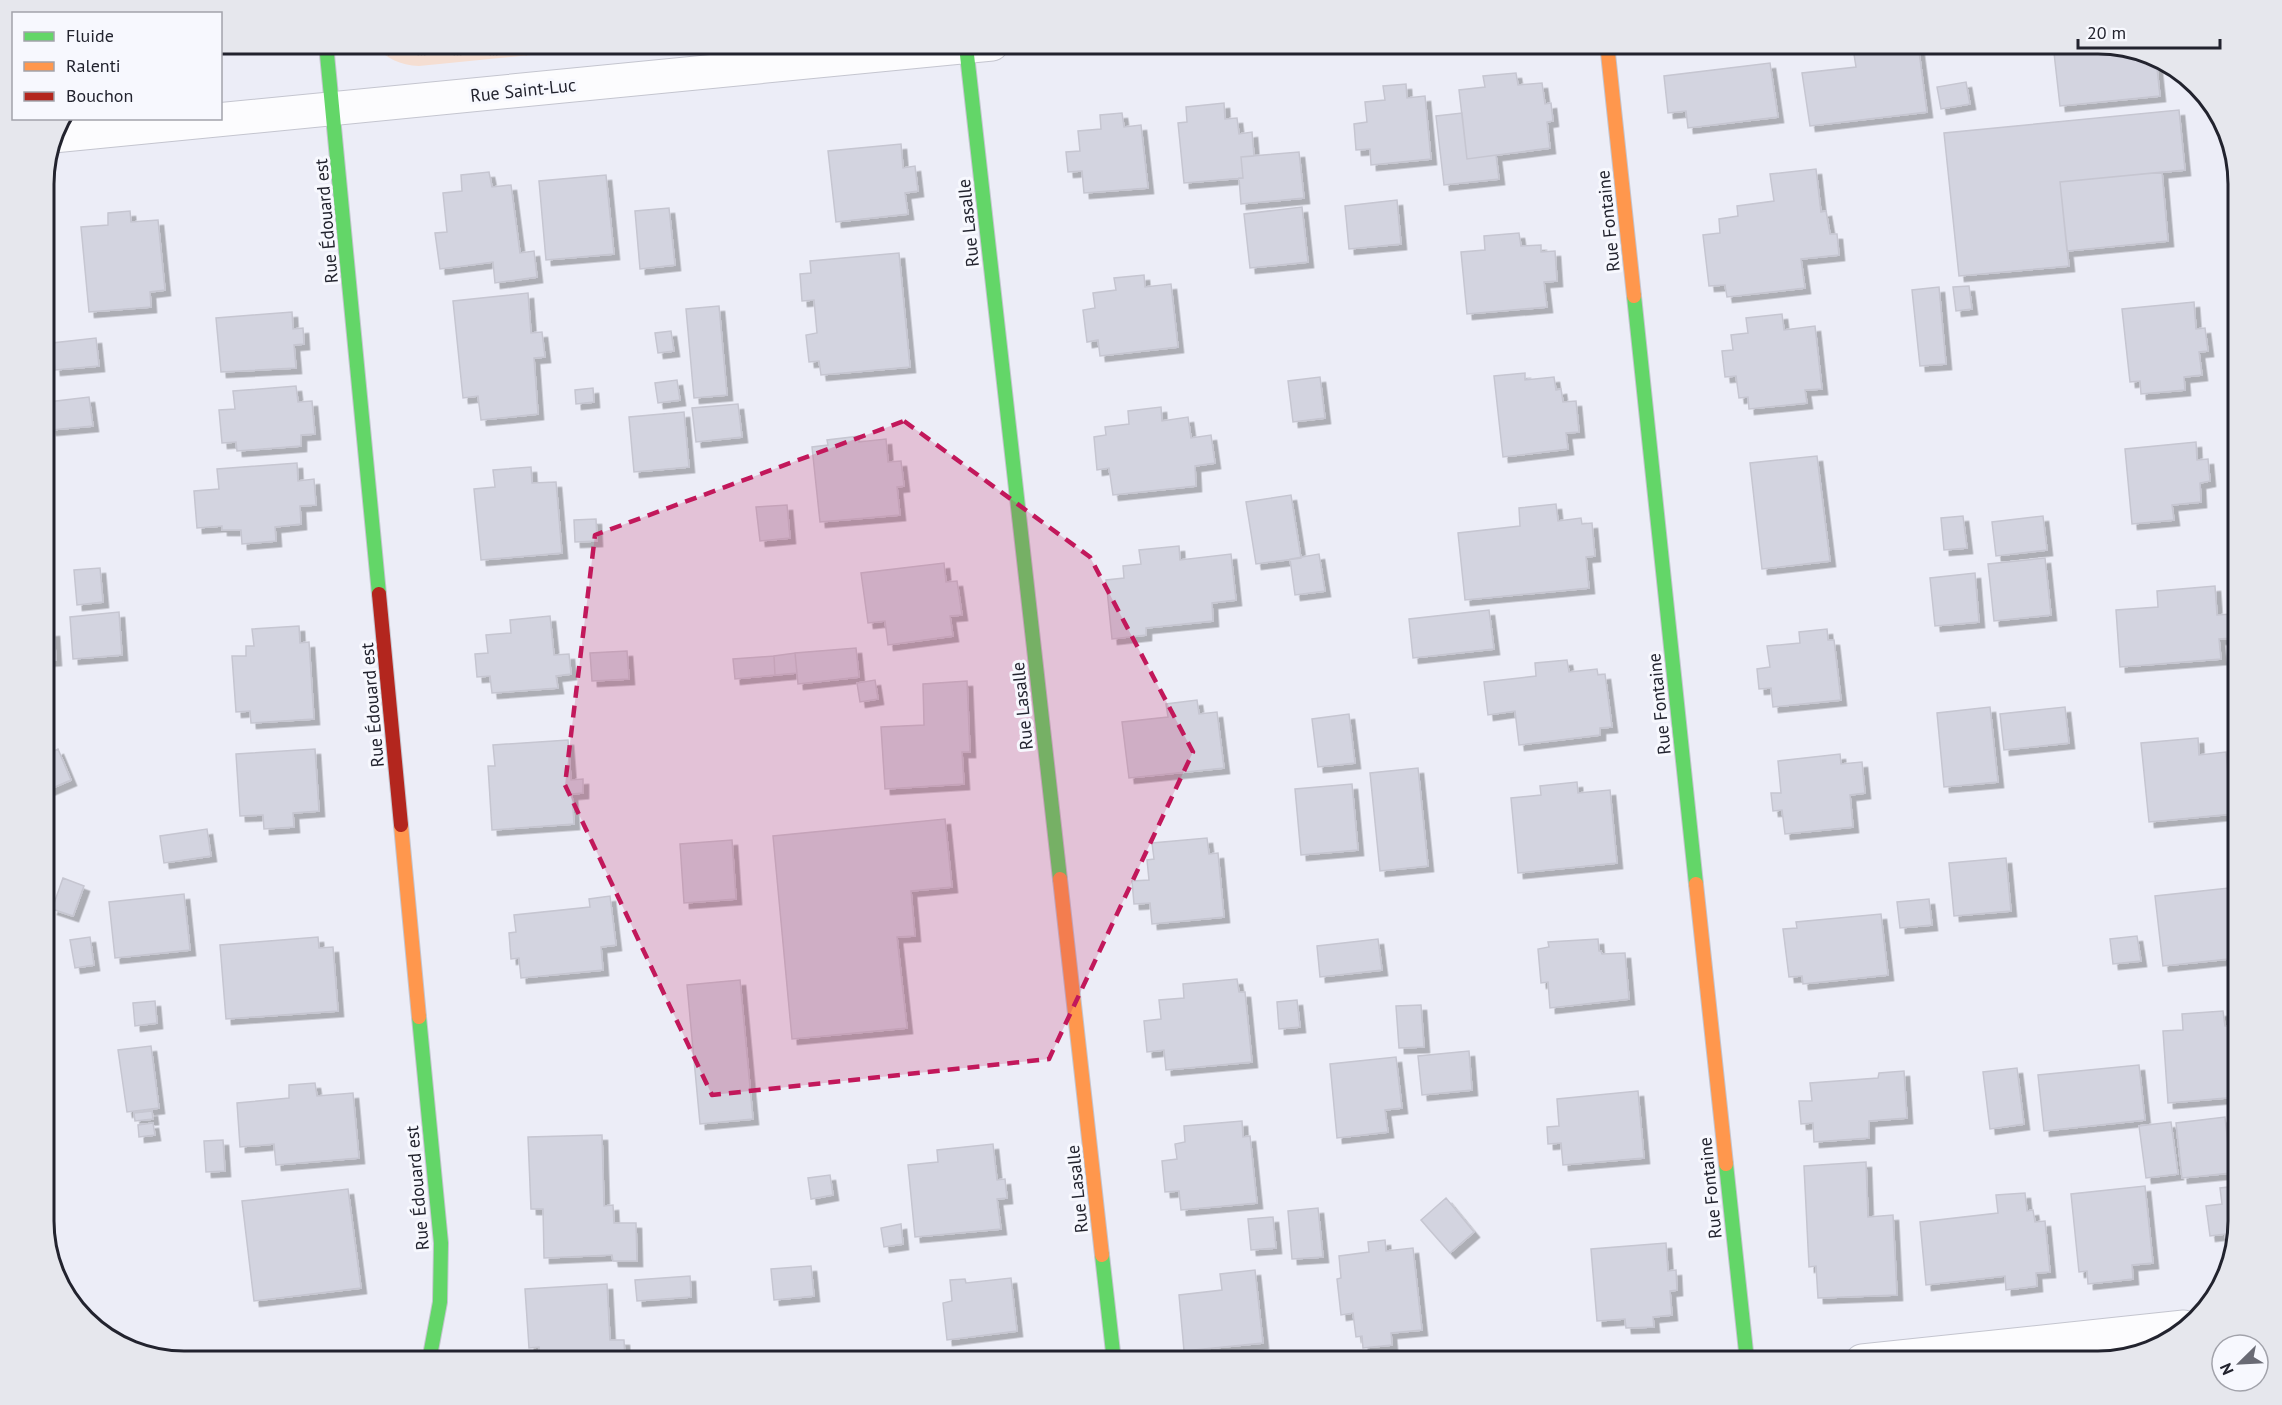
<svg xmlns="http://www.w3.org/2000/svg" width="2282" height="1405" viewBox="0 0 2282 1405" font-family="'PT Sans',sans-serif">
	<defs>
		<pattern id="park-tufts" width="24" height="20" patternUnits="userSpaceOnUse" patternTransform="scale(1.5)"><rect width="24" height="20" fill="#f5ded2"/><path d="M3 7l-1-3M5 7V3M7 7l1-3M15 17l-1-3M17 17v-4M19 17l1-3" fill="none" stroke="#d2beb5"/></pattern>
		<filter id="shadow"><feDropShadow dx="5.5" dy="5.5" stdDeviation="0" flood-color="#0004"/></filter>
	</defs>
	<rect width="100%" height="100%" fill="#ecedf7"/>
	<path fill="url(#park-tufts)" d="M374 44H644L419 66C400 65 386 59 374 44Z"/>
	<path fill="#d3d4e0" stroke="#c6c6d1" stroke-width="1.5" filter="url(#shadow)" d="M1861 44H1918L1927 112 1810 126 1802 73 1856 67 1853 48 1862 47Z
		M2053 44H2098L2156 59 2160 96 2060 106Z
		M1770 63 1778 117 1688 128 1686 111 1668 113 1664 76Z
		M1516 73 1518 85 1542 83 1545 104 1551 103 1553 121 1547 122 1550 148 1467 159 1459 90 1485 87 1483 76Z
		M1966 82 1970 104 1941 109 1937 87Z
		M1406 84 1407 98 1425 96 1431 159 1371 165 1370 149 1356 150 1354 124 1367 122 1365 102 1385 100 1383 86Z
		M1224 103 1225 119 1237 118 1239 134 1252 132 1254 156 1241 157 1243 178 1184 183 1178 123 1187 122 1186 107Z
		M2179 110 2185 170 2060 182 2069 266 1959 276 1944 133Z
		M1122 113 1124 127 1141 125 1148 188 1084 193 1082 171 1068 172 1066 152 1080 151 1078 131 1101 129 1100 115Z
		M1462 113 1467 159 1496 155 1499 179 1444 185 1436 116Z
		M901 144 903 168 915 166 918 191 905 193 908 214 836 222 828 151Z
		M1299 152 1304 198 1241 204 1239 178H1243L1241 157Z
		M1816 169 1821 212 1826 211 1830 234H1837L1839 255 1801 259 1805 288 1727 297 1725 285 1709 286 1703 235 1720 233 1719 219 1738 216 1737 206 1774 201 1770 174Z
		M489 172 492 187 511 185 520 253 534 251 537 277 495 283 493 262 440 269 435 233 447 232 443 193 462 191 461 175Z
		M2162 172 2168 241 2067 251 2060 182Z
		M606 175 614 254 546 260 539 181Z
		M1397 200 1401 244 1349 249 1345 206Z
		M1302 207 1308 262 1250 268 1244 214Z
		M669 208 675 265 640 269 635 211Z
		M130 211 131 222 158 220 165 290 150 292 151 307 89 312 81 227 108 225V213Z
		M1519 233 1521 246 1541 245V252L1555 251 1557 281 1544 282 1547 307 1467 314 1461 252 1485 250 1484 236Z
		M899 253 910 367 821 375 819 361 809 362 806 335 817 333 814 300 802 301 800 274 811 273 810 261Z
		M1144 275 1145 287 1171 284 1178 347 1100 356 1098 340 1087 342 1083 310 1095 308 1093 293 1116 290 1114 278Z
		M1969 286 1972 309 1956 311 1953 287Z
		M1939 287 1946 364 1920 366 1912 290Z
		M528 293 531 333 542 332 545 357 534 358 538 414 481 420 478 396 463 398 453 301Z
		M2194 302 2196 329 2205 328 2208 351 2199 352 2202 375 2184 377 2185 390 2141 394 2140 381 2130 382 2122 309Z
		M719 306 727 395 694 398 686 309Z
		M292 312 293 329 303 328 304 344 294 345 296 368 221 372 216 318Z
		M1782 314 1784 330 1815 326 1822 389 1805 390 1807 403 1749 409 1748 397 1739 398 1736 376 1725 377 1722 351 1733 350 1731 335 1748 333 1746 318Z
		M671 331 674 351 658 353 655 333Z
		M96 338 99 366 55 370 52 343Z
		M1525 373V380L1554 377 1556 390 1561 389 1563 402 1576 401 1579 432 1566 433 1568 449 1503 457 1494 376Z
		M1320 377 1325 418 1293 422 1288 381Z
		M677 380 680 400 658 403 655 383Z
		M296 386 298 402 312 401 315 434 301 435V446L237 451 236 442 222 443 219 410 235 409 233 391Z
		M593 388 594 402 576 404 575 390Z
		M89 397 93 426 51 430 48 402Z
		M738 404 742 437 696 442 692 408Z
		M1161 407 1162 421 1188 417 1191 438 1211 435 1215 463 1195 466 1196 486 1113 495 1109 468 1097 470 1094 437 1106 435 1105 427 1129 424 1128 411Z
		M684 412 689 467 634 472 629 417Z
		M859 436V442L886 439 888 462 901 461 904 486 897 487 900 515 820 522 812 447 828 445 827 440Z
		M2196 442 2197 460 2208 459 2210 481 2200 483 2201 502 2172 505 2174 520 2132 524 2125 449Z
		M1817 456 1830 561 1762 569 1750 463Z
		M297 463 298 481 314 479 316 505 300 506 301 524 275 527 276 541 242 544 241 530H222V526L197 528 194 491 219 489 217 469Z
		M531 467 532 483 556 482 562 553 481 560 474 489 495 487 493 470Z
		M1291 495 1301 558 1256 564 1246 502Z
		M1556 504 1558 521 1581 518 1582 524 1592 523 1595 556 1586 557 1589 588 1465 600 1458 533 1520 526 1519 508Z
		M787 505 790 538 760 541 756 507Z
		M1963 516 1967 548 1944 550 1941 518Z
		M2043 516 2047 550 1996 556 1992 522Z
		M596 519 597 541 575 542 574 520Z
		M1179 546 1180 560 1231 554 1236 600 1212 603 1213 621 1146 628V635L1112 639 1106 580 1124 578 1123 566 1141 564 1139 550Z
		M1319 554 1325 591 1295 595 1290 559Z
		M2045 558 2051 615 1994 621 1988 564Z
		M944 563 946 582 957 581 962 615 950 616 953 636 888 645 885 621 868 623 861 573Z
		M100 568 103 602 77 605 74 570Z
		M1975 573 1979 622 1935 626 1930 578Z
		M2215 586 2217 615 2232 614 2234 638 2219 639 2221 659 2120 667 2116 610 2158 607 2157 591Z
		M1489 610 1494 649 1413 658 1409 619Z
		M119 612 122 655 73 659 70 617Z
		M550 616 554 655 569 654 571 674 556 676 558 688 492 693 490 676 477 677 475 654 488 653 486 635 511 633 510 620Z
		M299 626 300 643 309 642 314 719 251 723 250 711 236 712 232 656H246V646H254L252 629Z
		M1827 629 1828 640H1834L1841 700 1773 707 1771 688 1759 689 1757 669 1770 667 1767 646 1800 643 1799 632Z
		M54 631 56 660 44 661V632Z
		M856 648 859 677 798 684 795 653Z
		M627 651 629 679 592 681 590 653Z
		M795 653 797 673 775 675 774 656Z
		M774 656 775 675 735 679 733 659Z
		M1567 660 1569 672 1597 669 1598 675 1605 674 1612 727 1600 728V735L1519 745 1515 711 1488 715 1484 682 1536 676 1535 663Z
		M875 680 878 699 860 702 857 683Z
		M967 681 970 752H962L964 784 885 789 881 727 924 725 923 684Z
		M1197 700 1199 714 1217 712 1224 768 1129 778 1122 722 1168 717 1166 704Z
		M1990 707 1998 782 1944 787 1937 713Z
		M2065 707 2069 743 2004 750 2000 714Z
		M1349 714 1355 763 1318 767 1312 719Z
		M2198 738 2199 755 2226 752 2228 774 2238 773V802L2232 803 2233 814 2149 822 2141 743Z
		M568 740 571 780 583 779V793L572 794 574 824 492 830 488 766H495L493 745Z
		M58 749 71 780 48 790 44 780V756Z
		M315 749 319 811 293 813 294 827 264 829 263 815 240 816 236 754Z
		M1840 754 1841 764 1862 762 1865 793 1850 795 1853 827 1785 834 1782 810 1773 811 1771 793H1781L1778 761Z
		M1418 768 1428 866 1380 871 1370 773Z
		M1577 782 1578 793 1610 790 1617 863 1518 873 1511 798 1541 795 1540 786Z
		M1352 784 1358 850 1301 855 1295 789Z
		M945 819 952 887 911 891 915 936 897 937 907 1028 792 1039 773 836Z
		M207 829 211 856 164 863 160 836Z
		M1207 838 1209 854 1218 853 1224 917 1152 924 1150 903 1134 904 1132 881 1149 880 1147 860 1154 859 1152 843Z
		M732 840 736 899 684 903 680 844Z
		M2006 858 2011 911 1954 916 1949 863Z
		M63 878 84 886 73 916 52 909Z
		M2238 887V958L2163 966 2155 896Z
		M184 894 190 950 115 958 109 902Z
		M610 896 616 945 601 947 603 970 521 978 519 958 511 959 509 933 516 932 514 915 590 907 589 899Z
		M1929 899 1932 925 1900 928 1897 902Z
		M1881 914 1888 975 1803 984 1802 976 1789 977 1783 929 1797 928 1796 922Z
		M2137 936 2141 961 2113 964 2110 939Z
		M90 937 94 965 75 968 70 940Z
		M318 937 319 948 333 947 338 1011 226 1019 220 945Z
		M1378 939 1382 970 1320 977 1317 946Z
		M1598 939 1599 951H1601L1602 954 1625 953 1629 999 1550 1008 1548 982 1541 983 1538 949 1549 947 1548 942Z
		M1237 979 1239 992H1245L1252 1062 1166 1070 1164 1050 1147 1052 1144 1021 1161 1019 1159 1000 1184 998 1183 984Z
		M740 980 753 1119 700 1124 687 985Z
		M1297 1000 1300 1027 1279 1029 1277 1002Z
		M155 1001 157 1023 135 1026 133 1003Z
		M1421 1005 1424 1047 1399 1048 1396 1006Z
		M2223 1011 2225 1026H2238V1097L2168 1103 2163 1031 2183 1030 2182 1014Z
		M151 1046 159 1108 127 1112 118 1050Z
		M1469 1051 1472 1090 1422 1095 1418 1056Z
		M1396 1057 1402 1108 1385 1110 1388 1132 1337 1138 1330 1064Z
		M2139 1065 2145 1120 2044 1131 2038 1075Z
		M2017 1068 2024 1124 1990 1129 1983 1072Z
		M1904 1071 1907 1118 1869 1121V1138L1814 1142 1813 1123 1801 1124 1799 1101H1812L1810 1083 1878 1078 1879 1073Z
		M315 1083 317 1096 353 1093 359 1158 276 1165 274 1144 240 1147 237 1103 289 1098V1085Z
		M1638 1091 1644 1158 1563 1165 1561 1143 1548 1144 1547 1127 1559 1126 1557 1099Z
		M152 1111 153 1119 135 1121 134 1113Z
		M2225 1117 2231 1173 2182 1178 2176 1123Z
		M1242 1121 1243 1137 1250 1136 1257 1203 1181 1210 1179 1191 1165 1192 1162 1161 1177 1159 1175 1144 1185 1142 1184 1126Z
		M2171 1122 2178 1174 2146 1178 2139 1126Z
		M153 1123 155 1135 139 1137 138 1125Z
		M602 1135 604 1206 613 1205 614 1223H636L637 1261H613L612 1255 544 1258 543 1209H531L528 1137Z
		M223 1140 225 1171 206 1172 204 1141Z
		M993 1144 997 1180 1005 1179 1007 1198 997 1199 1001 1229 915 1237 908 1165 938 1162 937 1150Z
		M1866 1162 1868 1217 1893 1215 1897 1295 1818 1298 1816 1266 1809 1267 1804 1166Z
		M830 1175 833 1195 811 1199 808 1178Z
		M2237 1175H2238V1222L2229 1258 2225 1234 2210 1236 2206 1206 2222 1204 2220 1188 2238 1186Z
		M2145 1186 2153 1263 2132 1265 2133 1279 2088 1284 2087 1271 2079 1272 2071 1194Z
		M348 1189 361 1288 254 1301 242 1201Z
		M2025 1193 2027 1211 2033 1210 2035 1222 2045 1221 2050 1272 2036 1273 2037 1286 2006 1290 2005 1276 1926 1285 1920 1222 1998 1213 1996 1195Z
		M1446 1198 1474 1232 1450 1253 1421 1220Z
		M1318 1208 1323 1257 1292 1259 1288 1211Z
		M1273 1217 1276 1248 1251 1250 1248 1219Z
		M901 1224 903 1244 884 1247 881 1228Z
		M1385 1240 1386 1251 1413 1248 1422 1330 1391 1333 1392 1345 1363 1348 1362 1336 1356 1337 1353 1313 1341 1315 1337 1279 1341 1278 1339 1256 1369 1252 1368 1242Z
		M1666 1243 1668 1271 1676 1270 1677 1290 1670 1291 1672 1315 1653 1317 1654 1327 1626 1328 1625 1319 1597 1321 1591 1249Z
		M811 1266 814 1296 774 1300 771 1269Z
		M1255 1270 1263 1343 1184 1351 1179 1295 1222 1290 1220 1274Z
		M690 1276 691 1297 637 1301 635 1280Z
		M1011 1278 1017 1331 947 1340 943 1303 952 1301 950 1280 965 1279 966 1283Z
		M607 1284 610 1340H624L625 1361H540L539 1347 529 1348 525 1289Z"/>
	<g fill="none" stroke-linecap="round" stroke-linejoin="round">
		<g stroke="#c4c5cf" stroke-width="35">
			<path id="street" d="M53 136 992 44
				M1862 1361 2184 1327"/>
		</g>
		<g stroke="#c4c5cf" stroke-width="16">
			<path id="fast" d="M326 44 379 594
				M966 46 1060 879
				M1634 296 1696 884
				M419 1017 441 1243 440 1302 429 1361
				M1726 1164 1747 1361
				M1102 1255 1114 1361"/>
		</g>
		<g stroke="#c4c5cf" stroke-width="16">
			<path id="slow" d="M1607 44 1634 296
				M401 825 419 1017
				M1060 879 1102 1255
				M1696 884 1726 1164"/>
		</g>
		<g stroke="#c4c5cf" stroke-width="16">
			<path id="jam" d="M379 594 401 825"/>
		</g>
		<use href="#street" stroke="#fcfcfe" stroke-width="33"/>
		<use href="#fast" stroke="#63d668" stroke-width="14"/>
		<use href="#slow" stroke="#ff974d" stroke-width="14"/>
		<use href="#jam" stroke="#b3261e" stroke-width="14"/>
	</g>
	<path fill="#c2185b" fill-opacity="0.2" stroke="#c2185b" stroke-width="4.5" stroke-dasharray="12 8" stroke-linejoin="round" d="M904 421 1090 557 1193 752 1049 1059 712 1095 565 785 595 535Z"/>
	<g text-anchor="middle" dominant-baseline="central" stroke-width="6" stroke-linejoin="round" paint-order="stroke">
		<g font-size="18" fill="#22232e" stroke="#f7f8fe">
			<text transform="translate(523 90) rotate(-6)">Rue Saint-Luc</text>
			<text transform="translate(326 221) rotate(-95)">Rue Édouard est</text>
			<text transform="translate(1608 221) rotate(-96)">Rue Fontaine</text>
			<text transform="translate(968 223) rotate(-96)">Rue Lasalle</text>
			<text transform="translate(1659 704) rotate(-96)">Rue Fontaine</text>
			<text transform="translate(372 705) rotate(-95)">Rue Édouard est</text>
			<text transform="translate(1022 706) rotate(-96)">Rue Lasalle</text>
			<text transform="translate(417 1188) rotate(-95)">Rue Édouard est</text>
			<text transform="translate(1710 1188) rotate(-96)">Rue Fontaine</text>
			<text transform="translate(1077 1189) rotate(-96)">Rue Lasalle</text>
		</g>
	</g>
	<path d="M0 0H2282V1405H0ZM184 54H2098A130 130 0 0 1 2228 184V1221A130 130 0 0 1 2098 1351H184A130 130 0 0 1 54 1221V184A130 130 0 0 1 184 54Z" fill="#e6e7ed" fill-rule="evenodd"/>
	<path fill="none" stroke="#22232e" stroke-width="3" d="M184 54H2098A130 130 0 0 1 2228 184V1221A130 130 0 0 1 2098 1351H184A130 130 0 0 1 54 1221V184A130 130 0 0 1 184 54Z"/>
	<rect x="12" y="12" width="210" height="108" fill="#f7f8fe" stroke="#a2a3ab" stroke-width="1.5"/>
	<rect x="24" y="32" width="30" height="9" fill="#63d668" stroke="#a2a3ab" stroke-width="1.5"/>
	<text x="66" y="42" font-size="18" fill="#22232e">Fluide</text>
	<rect x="24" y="62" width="30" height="9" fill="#ff974d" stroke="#a2a3ab" stroke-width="1.5"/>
	<text x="66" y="72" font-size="18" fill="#22232e">Ralenti</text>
	<rect x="24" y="92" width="30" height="9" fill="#b3261e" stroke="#a2a3ab" stroke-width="1.5"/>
	<text x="66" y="102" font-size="18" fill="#22232e">Bouchon</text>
	<g transform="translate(2240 1363) rotate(246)"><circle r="28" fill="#f7f8fe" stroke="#a2a3ab" stroke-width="1.5"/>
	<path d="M0-4.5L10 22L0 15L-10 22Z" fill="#696a74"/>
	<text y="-9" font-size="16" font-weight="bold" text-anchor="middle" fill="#22232e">N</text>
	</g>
	<path d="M2078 39v9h142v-9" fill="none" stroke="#22232e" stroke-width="3"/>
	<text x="2087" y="39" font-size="18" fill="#22232e" stroke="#f7f8fe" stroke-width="4.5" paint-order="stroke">20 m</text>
</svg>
